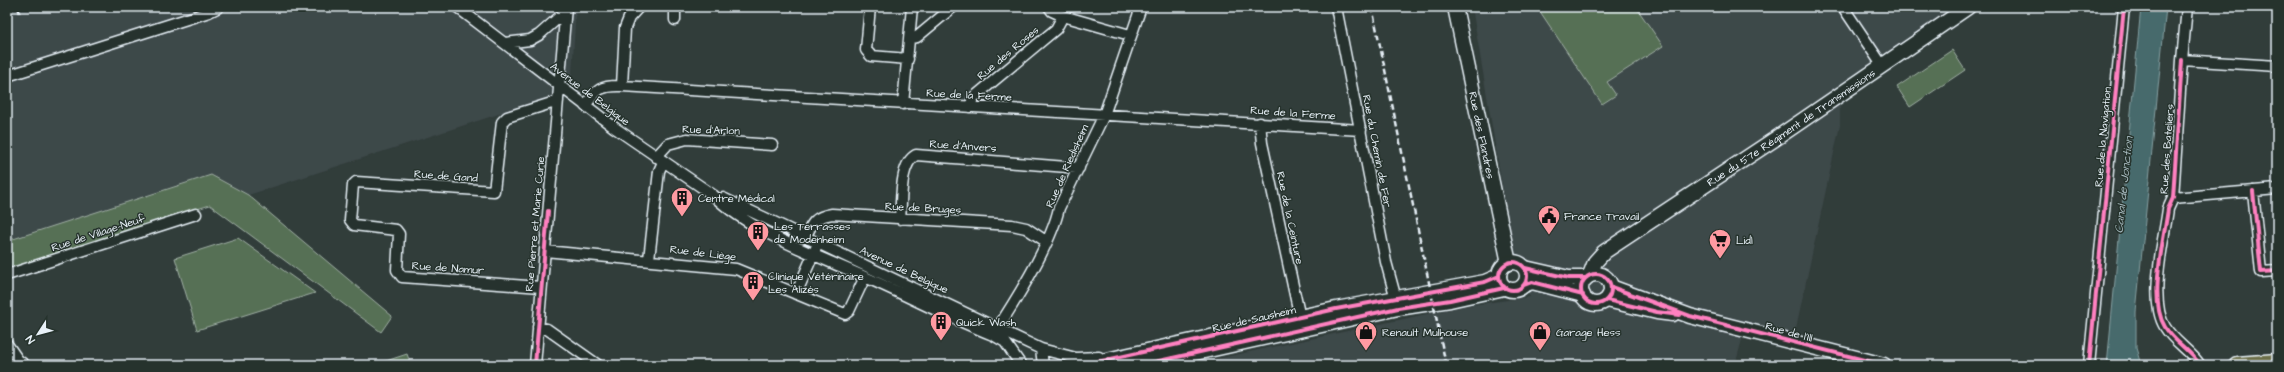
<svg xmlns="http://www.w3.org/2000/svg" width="2284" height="372" viewBox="0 0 2284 372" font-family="'Architects Daughter',sans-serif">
	<rect width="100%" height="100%" fill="#313d3a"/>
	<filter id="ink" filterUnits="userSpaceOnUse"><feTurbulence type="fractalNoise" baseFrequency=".025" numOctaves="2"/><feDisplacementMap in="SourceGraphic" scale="8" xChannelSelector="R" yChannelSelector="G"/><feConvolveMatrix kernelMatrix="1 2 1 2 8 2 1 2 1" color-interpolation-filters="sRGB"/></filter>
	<g filter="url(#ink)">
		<path fill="#3e484a" d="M7 7H576L572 74 548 98 248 195 211 175 7 241Z
			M1472 7H1962L1840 90V125L1794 337 1746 325 1735 365H1189L1464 306 1530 297 1513 251Z"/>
		<path fill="#576f54" stroke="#a0b0a6" d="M1537 7H1636L1663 46 1607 82 1616 95 1602 104Z
			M1952 50 1965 70 1910 107 1897 87Z
			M211 175 248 195 392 316 381 332 210 205 7 269V241Z
			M238 238 315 293 197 330 175 258Z
			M407 354 411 365H374Z"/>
		<path fill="#476b6c" stroke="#87a1a4" d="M2141 7H2166L2136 312V348L2141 365H2107Z"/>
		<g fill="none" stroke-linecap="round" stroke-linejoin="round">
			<g stroke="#e8f1f8" stroke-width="13">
				<path id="street" d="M457 7 615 128 713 195C752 233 816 255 865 277 908 296 950 318 993 335L1005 342 1021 365
					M675 7V20
					M870 7 866 50 871 56 908 59
					M1049 7 1052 11 1063 16 1130 35
					M1336 7 1386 262 1396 299
					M1843 7 1882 65
					M2187 7 2182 60 2173 198 2168 209C2164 240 2148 300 2165 327 2174 342 2190 350 2200 365
					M910 38 917 37 953 7
					M505 43 530 40 539 35 565 12
					M2182 60 2277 66
					M7 76 209 12 219 7
					M622 86 625 28 629 18 639 7
					M903 104 912 7
					M585 106C597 89 601 85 622 86L1361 130
					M970 107 973 98 1056 29 1063 16
					M1260 123 1262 143 1300 318
					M656 157 668 144 687 139 772 145
					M2253 191 2261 272 2277 271
					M723 198 1041 349 1076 358 1099 357
					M2173 198 2277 189
					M900 219C902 201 899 164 916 155L1079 168
					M805 238C812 223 814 217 832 214L1012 225 1026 228 1047 242
					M545 251 736 269 845 314 849 311 865 277
					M649 259 659 171 663 162
					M7 275 196 214
					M541 287 402 277 397 270 399 234 396 230 354 225 350 220 353 185 356 182 494 191 502 122 507 117 558 101
					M796 294 816 248
					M538 327 547 329 598 365
					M995 332C1016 300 1051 245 1059 208L1104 115 1141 7
					M7 344 18 360 25 365
					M1041 349 1043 365
					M535 365 566 7
					M2089 365 2124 7"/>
			</g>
			<g stroke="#e8f1f8" stroke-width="17">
				<g id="secondary">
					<path id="s1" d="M1455 7 1509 263"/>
					<circle cx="1513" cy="276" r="14"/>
					<path d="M1525 268 1569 278H1586"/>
					<circle cx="1596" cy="289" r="15"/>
					<path id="s2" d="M1590 275 1595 262 1604 252 1778 137 1968 7"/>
					<path d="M1524 285 1532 282 1583 295"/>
					<path d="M1611 287 1690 316 1884 365"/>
					<path d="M1607 300 1657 312 1673 314"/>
					<path d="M1084 365 1336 309 1485 282 1499 276"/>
					<path d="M1141 365 1398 308 1450 300 1504 288"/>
				</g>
			</g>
			<g stroke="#e8f1f8" stroke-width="19">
				<path id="primary" d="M2237 365 2277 362"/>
			</g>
			<use href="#street" stroke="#26332d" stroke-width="10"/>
			<use href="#secondary" stroke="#26332d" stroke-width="14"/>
			<use href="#primary" stroke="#6e714b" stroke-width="16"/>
			<path stroke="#e8f1f8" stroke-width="2.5" stroke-dasharray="6 3" stroke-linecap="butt" d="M18 7 20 14
				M1372 7 1446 365"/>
			<g stroke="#26332d" stroke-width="6">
				<path id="cycleway" d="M2182 60 2173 198 2168 209C2164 240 2148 300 2165 327 2174 342 2190 350 2200 365
					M2253 191 2261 272 2277 271
					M1499 276a14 14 0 1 1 28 0a14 14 0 1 1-28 0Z
					M1525 268 1569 278H1586
					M1581 289a15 15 0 1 1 30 0a15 15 0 1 1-30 0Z
					M1524 285 1532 282 1583 295
					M1611 287 1690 316 1884 365
					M1607 300 1657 312 1679 315
					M535 365 548 211
					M1084 365 1336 309 1485 282 1499 276
					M1141 365 1398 308 1450 300 1504 288
					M2089 365 2124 7"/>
			</g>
			<use href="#cycleway" stroke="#ff80c0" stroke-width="4"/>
		</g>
	</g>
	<defs>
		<g id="building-pin" transform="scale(1.15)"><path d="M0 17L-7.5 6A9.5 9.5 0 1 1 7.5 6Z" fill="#ff9aa2" stroke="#26332d"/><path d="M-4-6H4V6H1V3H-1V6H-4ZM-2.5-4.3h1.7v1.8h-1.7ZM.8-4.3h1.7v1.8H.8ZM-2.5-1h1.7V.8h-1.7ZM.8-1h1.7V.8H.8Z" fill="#111"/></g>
		<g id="civic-pin" transform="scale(1.15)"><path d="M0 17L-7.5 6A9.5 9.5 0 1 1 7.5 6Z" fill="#ff9aa2" stroke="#26332d"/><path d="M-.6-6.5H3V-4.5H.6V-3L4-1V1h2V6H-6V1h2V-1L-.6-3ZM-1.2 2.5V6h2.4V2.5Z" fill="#111"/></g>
		<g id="supermarket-pin" transform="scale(1.15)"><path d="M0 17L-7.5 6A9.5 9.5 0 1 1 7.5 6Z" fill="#ff9aa2" stroke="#26332d"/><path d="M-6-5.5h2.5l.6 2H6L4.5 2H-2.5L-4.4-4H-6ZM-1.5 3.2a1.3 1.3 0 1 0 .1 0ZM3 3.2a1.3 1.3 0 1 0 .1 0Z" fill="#111"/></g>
		<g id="shop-pin" transform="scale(1.15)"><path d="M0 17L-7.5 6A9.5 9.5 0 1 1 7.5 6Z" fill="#ff9aa2" stroke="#26332d"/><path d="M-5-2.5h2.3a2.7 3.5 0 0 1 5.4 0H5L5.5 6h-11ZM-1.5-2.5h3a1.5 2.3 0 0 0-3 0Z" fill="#111"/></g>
	</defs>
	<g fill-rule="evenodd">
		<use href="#building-pin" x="682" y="198"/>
		<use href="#civic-pin" x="1549" y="216"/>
		<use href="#building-pin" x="758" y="232"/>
		<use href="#supermarket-pin" x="1720" y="240"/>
		<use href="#building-pin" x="753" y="282"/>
		<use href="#building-pin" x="941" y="322"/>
		<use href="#shop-pin" x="1366" y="332"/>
		<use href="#shop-pin" x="1540" y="332"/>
	</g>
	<g text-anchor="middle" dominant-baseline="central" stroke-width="3" stroke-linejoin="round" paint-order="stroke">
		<g font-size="11" fill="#e8f1f8" stroke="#26332d">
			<text transform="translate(1008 53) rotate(-40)">Rue des Roses</text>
			<text transform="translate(590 94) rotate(37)">Avenue de Belgique</text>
			<text transform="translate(969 95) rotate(3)">Rue de la Ferme</text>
			<text transform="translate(1293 113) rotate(4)">Rue de la Ferme</text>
			<text stroke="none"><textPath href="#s2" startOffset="252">Rue du 57e Régiment de Transmissions</textPath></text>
			<text transform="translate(711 130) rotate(2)">Rue d'Arlon</text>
			<text stroke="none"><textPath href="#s1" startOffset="131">Rue des Flandres</textPath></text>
			<text transform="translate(2103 137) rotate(-85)">Rue de la Navigation</text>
			<text transform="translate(963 146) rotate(4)">Rue d'Anvers</text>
			<text transform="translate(2167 149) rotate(-86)">Rue des Bateliers</text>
			<text transform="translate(1377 151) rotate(79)">Rue du Chemin de Fer</text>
			<text transform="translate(1067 166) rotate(-66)">Rue de Riedisheim</text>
			<text transform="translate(446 176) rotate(4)">Rue de Gand</text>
			<text transform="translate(923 208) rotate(3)">Rue de Bruges</text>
			<text transform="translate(1290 218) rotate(78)">Rue de la Ceinture</text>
			<text transform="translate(535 224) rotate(-85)">Rue Pierre et Marie Curie</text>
			<text transform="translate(98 233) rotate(-18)">Rue de Village-Neuf</text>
			<text transform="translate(703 253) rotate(7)">Rue de Liège</text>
			<text transform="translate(448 268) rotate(4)">Rue de Namur</text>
			<text transform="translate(904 270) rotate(25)">Avenue de Belgique</text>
			<text transform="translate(1254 319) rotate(-13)">Rue de Sausheim</text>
			<text transform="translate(1789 332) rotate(15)">Rue de l'Ill</text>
		</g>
		<g font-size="11" fill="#e8f1f8" stroke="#26332d" text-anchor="start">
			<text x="698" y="198">Centre Médical</text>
			<text x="1564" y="216">France Travail</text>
			<text x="774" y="226">Les Terrasses<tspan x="774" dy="13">de Modenheim</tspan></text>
			<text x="1736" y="240">Lidl</text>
			<text x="768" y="276">Clinique Vétérinaire<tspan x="768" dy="13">Les Alizés</tspan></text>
			<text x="956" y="322">Quick Wash</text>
			<text x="1382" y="332">Renault Mulhouse</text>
			<text x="1556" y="332">Garage Hess</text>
		</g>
		<g font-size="12" font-style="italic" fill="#a8bbc0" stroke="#26332d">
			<text transform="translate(2124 185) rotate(-84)">Canal de Jonction</text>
		</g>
	</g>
	<rect width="2284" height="372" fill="none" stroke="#26332d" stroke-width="24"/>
	<rect x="12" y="12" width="2260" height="348" fill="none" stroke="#e8f1f8" stroke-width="1.5" filter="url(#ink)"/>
	<g transform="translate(38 334) rotate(234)" stroke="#26332d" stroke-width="3" paint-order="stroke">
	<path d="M0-3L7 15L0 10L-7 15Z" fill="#e8f1f8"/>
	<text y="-6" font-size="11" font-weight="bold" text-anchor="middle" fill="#e8f1f8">N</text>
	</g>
</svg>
